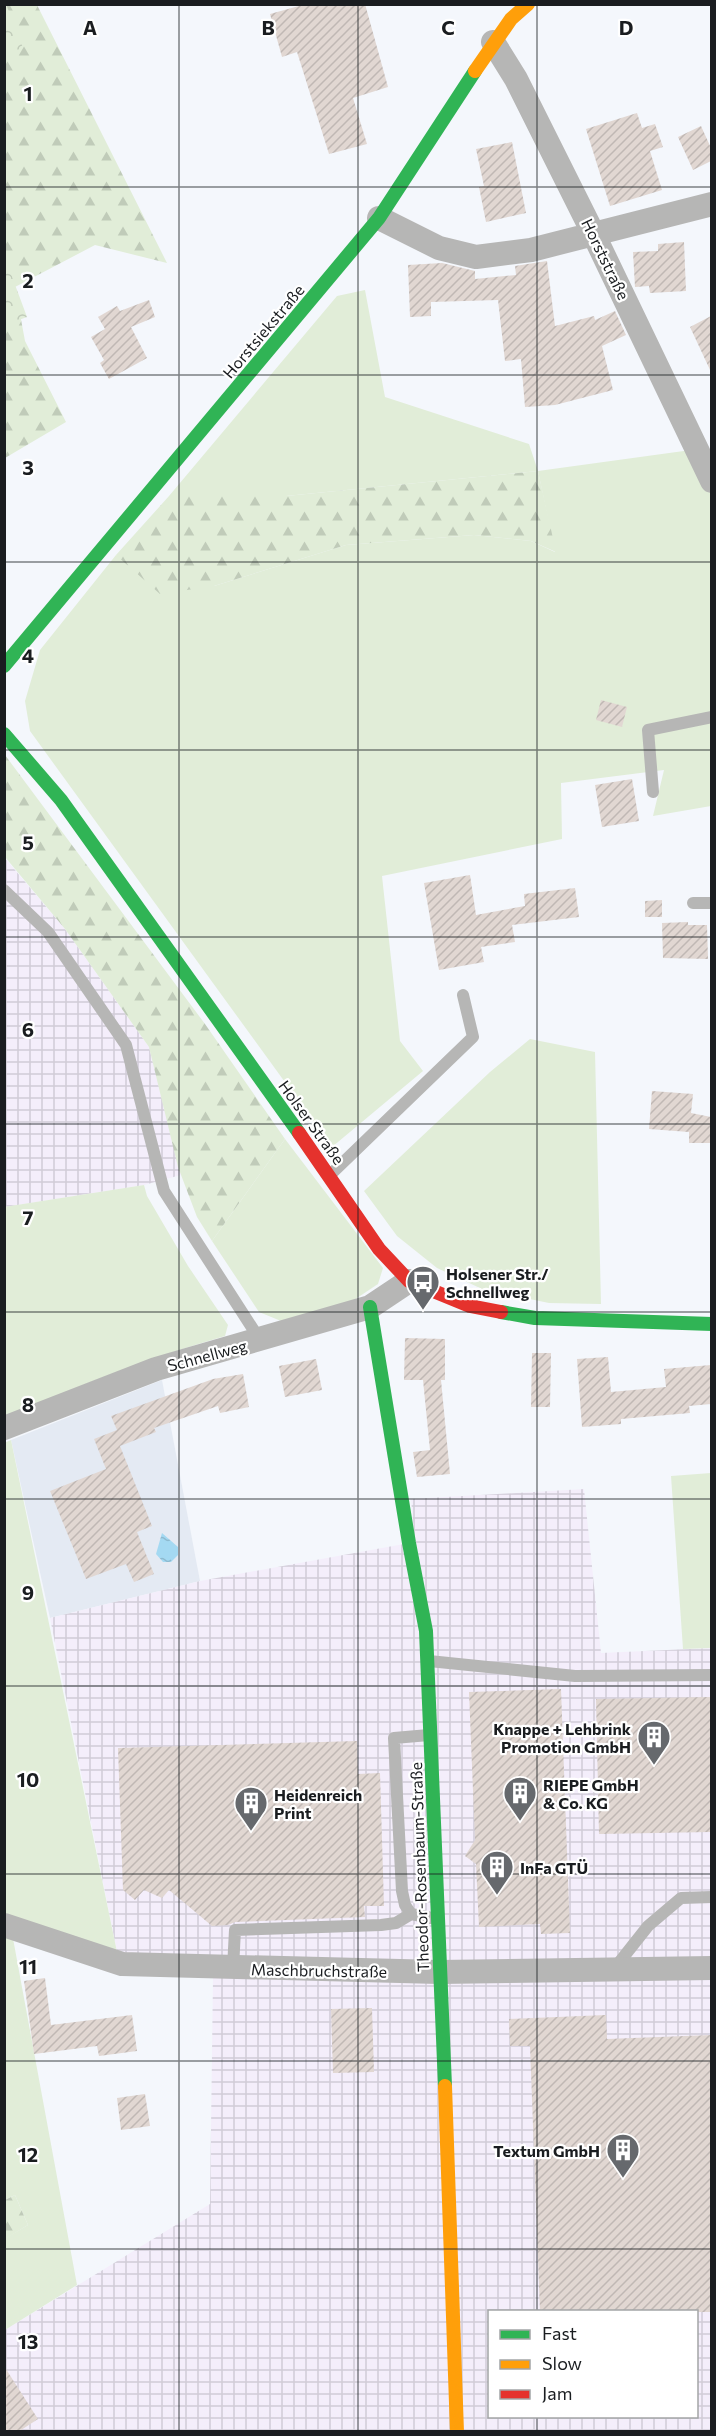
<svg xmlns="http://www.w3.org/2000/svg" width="716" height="2436" viewBox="0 0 716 2436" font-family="Commissioner,sans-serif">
	<defs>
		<pattern id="industrial-grid" width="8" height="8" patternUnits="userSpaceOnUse" patternTransform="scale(1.5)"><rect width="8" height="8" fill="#f4eefb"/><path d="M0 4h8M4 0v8" fill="none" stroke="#d1ccd7"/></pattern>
		<pattern id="forest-firs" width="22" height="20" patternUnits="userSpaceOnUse" patternTransform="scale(1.5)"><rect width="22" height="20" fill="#e1edd8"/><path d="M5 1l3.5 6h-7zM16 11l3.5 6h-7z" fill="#c0cbb9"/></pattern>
		<pattern id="park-crowns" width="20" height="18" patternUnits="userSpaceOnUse" patternTransform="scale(1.5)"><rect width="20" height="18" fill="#e1edd8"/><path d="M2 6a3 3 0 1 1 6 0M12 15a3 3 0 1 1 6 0" fill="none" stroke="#c0cbb9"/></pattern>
		<pattern id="water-ripples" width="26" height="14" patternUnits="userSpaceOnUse" patternTransform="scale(1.5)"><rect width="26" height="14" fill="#a4d9f2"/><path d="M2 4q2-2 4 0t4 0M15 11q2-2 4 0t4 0" fill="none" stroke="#8dbacf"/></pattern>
		<pattern id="building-hatch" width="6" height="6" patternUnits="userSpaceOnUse" patternTransform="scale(1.5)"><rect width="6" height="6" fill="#e1d7d2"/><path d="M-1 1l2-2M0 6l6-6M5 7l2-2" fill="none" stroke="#c0b8b4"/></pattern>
	</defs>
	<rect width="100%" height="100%" fill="#f4f7fc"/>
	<path fill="#e4eaf3" d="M162 1380 200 1581 50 1618 11 1440Z"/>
	<path fill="url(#industrial-grid)" fill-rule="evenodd" d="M4 857 65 929 149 1047 181 1175 144 1185 5 1207Z
		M584 1489 601 1653 711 1648V2431L5 2432V2330L210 2204 213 1978 117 1952 50 1618 200 1581 415 1542 411 1499ZM490 2312H696V2416H490Z"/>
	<path fill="#e1edd8" d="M365 290 385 397 529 444 538 471 691 450 711 492V806L653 816 664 770 561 783 562 839 382 876 400 1041 423 1071 332 1147 30 731 25 701 40 650 116 555 214 586 346 545 474 535 531 541 555 552 538 471 286 496H169L337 296Z
		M530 1039 595 1052 601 1304 549 1303 482 1289 437 1268 397 1236 364 1191 490 1072Z
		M285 1139 383 1268 378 1284 354 1300 281 1321 259 1312 212 1241Z
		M144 1185 147 1196 188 1266 228 1325 225 1336C149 1358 77 1386 5 1418L4 1207Z
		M11 1440 117 1952 5 1918 4 1443Z
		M711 1473V1648L683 1649 671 1476Z
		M5 1931 12 1933 77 2285 5 2330 4 2239 28 2225 15 2195 5 2200Z"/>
	<path fill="url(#forest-firs)" d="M4 5H37L167 263 95 245 15 287 25 341 66 422 5 458Z
		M538 471 556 552 531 541 474 535 346 545 214 586 160 594 116 555 169 496H286Z
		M5 755 205 1024 285 1139 212 1241 197 1217 178 1167 149 1047 65 929 5 857Z
		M15 2195 28 2225 5 2239V2200Z"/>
	<path fill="url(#park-crowns)" d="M6 4 23 48 5 55 4 5Z
		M4 255 27 317 5 325H4Z"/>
	<path fill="url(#water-ripples)" d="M162 1533 178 1547V1555L171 1562H163L156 1554Z"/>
	<path fill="url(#building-hatch)" d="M306 4H365L388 87 353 98 367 144 329 154 297 52 282 57 270 14Z
		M637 113 642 128 655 124 663 147 650 151 662 190 610 206 586 129Z
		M701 126 711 148V161L693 170 678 137Z
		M512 142 526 213 486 222 479 187 484 186 476 149Z
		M684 242 686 291 650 293 649 286 635 287 633 252 658 251V244Z
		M547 261 555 326 594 316 595 320 615 311 626 335 602 346 613 390 555 405 525 407 521 359 505 361 498 300 431 302V316L410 317 408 265 442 263 475 271V279L516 275 515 266Z
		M149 300 155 317 131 327 147 358 109 379 100 363 104 360 91 337 105 329 98 317 117 306 120 311Z
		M711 316V372L690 327Z
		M601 700 627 707 622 727 596 720Z
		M632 779 639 821 602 827 595 785Z
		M470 875 476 915 525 906 524 894 575 888 579 917 512 925 515 942 481 947 484 962 439 970 424 883Z
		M662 900V917H645V901Z
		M688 922V925H707L708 959 663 958 662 923Z
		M652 1091 693 1094 691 1113 711 1117V1143H689V1132L649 1129Z
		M405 1338 445 1339V1380H441L450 1474 417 1477 413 1452 430 1450 423 1380H404Z
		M532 1353H551L550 1407H531Z
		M608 1357 611 1392 666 1387 664 1369 711 1365V1404L689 1406 690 1413 621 1419V1424L582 1427 577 1359Z
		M316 1359 322 1390 285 1397 279 1366Z
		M243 1374 249 1407 220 1413 218 1406 154 1428 156 1432 120 1446 152 1526 137 1532 154 1574 134 1582 126 1564 86 1579 50 1491 106 1469 94 1439 117 1430 111 1416 213 1379Z
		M561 1689 570 1933 541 1934 540 1924 479 1927 476 1864 465 1856 475 1840 469 1692Z
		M711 1697V1832L599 1834 596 1699Z
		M357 1741 358 1774 380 1773 384 1906H364L365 1917 235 1922 228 1925 212 1926 169 1890 162 1898 144 1890 135 1900 123 1890 118 1748Z
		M45 1978 51 2025 132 2015 137 2051 99 2056 97 2046 34 2054 24 1981Z
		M372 2008 374 2072 333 2073 331 2009Z
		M606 2015 607 2039 711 2035V2312H540L530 2046H510L509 2019Z
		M145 2094 150 2126 121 2130 117 2098Z
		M4 2366 38 2419 18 2432H4Z"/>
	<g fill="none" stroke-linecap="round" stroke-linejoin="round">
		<path stroke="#b6b6b5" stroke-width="12" d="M653 792 648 730 712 717
			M4 890 48 932 126 1045 164 1191 260 1340
			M693 903H712
			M330 1175 473 1037 463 995
			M429 1661 575 1676 712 1675
			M429 1735 394 1738 402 1891 405 1905 411 1914 437 1919
			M233 1968 235 1930 381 1925 396 1923 411 1914
			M614 1969 648 1926 681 1898 712 1897"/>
		<path stroke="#b6b6b5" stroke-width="24" d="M493 42 516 79 593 233 712 481
			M379 218 439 248 476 257 531 250 712 204
			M4 1428 156 1369 370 1307 409 1281
			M4 1925 122 1964 439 1972 712 1968"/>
		<path stroke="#30b455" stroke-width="14" d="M4 666 379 218 475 71
			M4 734 61 800 299 1133
			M370 1307 409 1543 426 1631 445 2086
			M501 1312 535 1318 712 1324"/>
		<path stroke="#ff9f0a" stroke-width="14" d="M475 71 511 19 528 4
			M445 2086 457 2432"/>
		<path stroke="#e5322d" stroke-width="14" d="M299 1133 379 1249 409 1281 470 1306 501 1312"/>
	</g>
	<path fill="none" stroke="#1a1d20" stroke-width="1.5" stroke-opacity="0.55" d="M179 4V2432M358 4V2432M537 4V2312M4 187H712M4 375H712M4 562H712M4 750H712M4 937H712M4 1124H712M4 1312H712M4 1499H712M4 1686H712M4 1874H712M4 2061H712M4 2249H712M537 2416V2432"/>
	<defs>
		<g id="bus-pin" transform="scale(1.725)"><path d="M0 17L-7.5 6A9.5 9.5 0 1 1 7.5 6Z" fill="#66696d" stroke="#fff"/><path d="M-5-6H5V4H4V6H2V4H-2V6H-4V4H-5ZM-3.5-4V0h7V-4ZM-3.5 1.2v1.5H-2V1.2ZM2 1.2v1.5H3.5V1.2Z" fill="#fff"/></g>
		<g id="building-pin" transform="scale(1.725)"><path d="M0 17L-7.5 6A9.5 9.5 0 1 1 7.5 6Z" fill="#66696d" stroke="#fff"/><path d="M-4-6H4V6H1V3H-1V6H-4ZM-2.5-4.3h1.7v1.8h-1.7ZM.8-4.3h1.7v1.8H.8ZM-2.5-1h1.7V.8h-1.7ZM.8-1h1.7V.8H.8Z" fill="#fff"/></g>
	</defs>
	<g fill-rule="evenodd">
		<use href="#bus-pin" x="423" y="1282"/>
		<use href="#building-pin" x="654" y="1737"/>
		<use href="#building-pin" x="520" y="1793"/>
		<use href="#building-pin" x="251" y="1803"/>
		<use href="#building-pin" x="497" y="1867"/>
		<use href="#building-pin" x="623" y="2150"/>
	</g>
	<g text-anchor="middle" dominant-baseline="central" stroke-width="4.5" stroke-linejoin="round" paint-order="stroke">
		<g font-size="16" fill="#1a1d20" stroke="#fff">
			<text transform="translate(606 259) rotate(64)">Horststraße</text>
			<text transform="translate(263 331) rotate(-50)">Horstsiekstraße</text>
			<text transform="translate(312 1122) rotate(54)">Holser Straße</text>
			<text transform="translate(207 1355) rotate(-15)">Schnellweg</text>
			<text transform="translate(419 1867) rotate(-92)">Theodor-Rosenbaum-Straße</text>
			<text transform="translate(319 1970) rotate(1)">Maschbruchstraße</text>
		</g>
		<g font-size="16" font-weight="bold" fill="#1a1d20" stroke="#fff" text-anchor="start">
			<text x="446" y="1273">Holsener Str./<tspan x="446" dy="18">Schnellweg</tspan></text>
			<text x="631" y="1728" text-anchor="end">Knappe + Lehbrink<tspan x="631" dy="18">Promotion GmbH</tspan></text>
			<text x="543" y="1784">RIEPE GmbH<tspan x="543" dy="18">&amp; Co. KG</tspan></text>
			<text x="274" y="1794">Heidenreich<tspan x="274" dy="18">Print</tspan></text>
			<text x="520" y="1867">InFa GTÜ</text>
			<text x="600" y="2150" text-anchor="end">Textum GmbH</text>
		</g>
	</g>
	<g font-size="20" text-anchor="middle" font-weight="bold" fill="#1a1d20" stroke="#fff" stroke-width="4.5" stroke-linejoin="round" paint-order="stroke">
		<text x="90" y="35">A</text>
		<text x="268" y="35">B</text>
		<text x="448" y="35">C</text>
		<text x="626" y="35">D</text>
		<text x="28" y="101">1</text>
		<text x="28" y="288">2</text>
		<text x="28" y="475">3</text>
		<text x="28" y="663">4</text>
		<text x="28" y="850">5</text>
		<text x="28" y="1037">6</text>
		<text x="28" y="1225">7</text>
		<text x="28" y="1412">8</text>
		<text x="28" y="1600">9</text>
		<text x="28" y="1787">10</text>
		<text x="28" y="1974">11</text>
		<text x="28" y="2162">12</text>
		<text x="28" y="2349">13</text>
	</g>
	<rect width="716" height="2436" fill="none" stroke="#1a1d20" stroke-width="12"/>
	<rect x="488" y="2310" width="210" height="108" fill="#ffffff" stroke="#a3a5a6" stroke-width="1.5"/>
	<rect x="500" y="2330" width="30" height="9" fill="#30b455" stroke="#a3a5a6" stroke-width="1.5"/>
	<text x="542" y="2340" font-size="18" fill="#1a1d20">Fast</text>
	<rect x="500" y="2360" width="30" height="9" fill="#ff9f0a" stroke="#a3a5a6" stroke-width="1.5"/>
	<text x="542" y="2370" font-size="18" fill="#1a1d20">Slow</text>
	<rect x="500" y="2390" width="30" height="9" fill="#e5322d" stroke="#a3a5a6" stroke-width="1.5"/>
	<text x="542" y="2400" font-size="18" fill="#1a1d20">Jam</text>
</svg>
